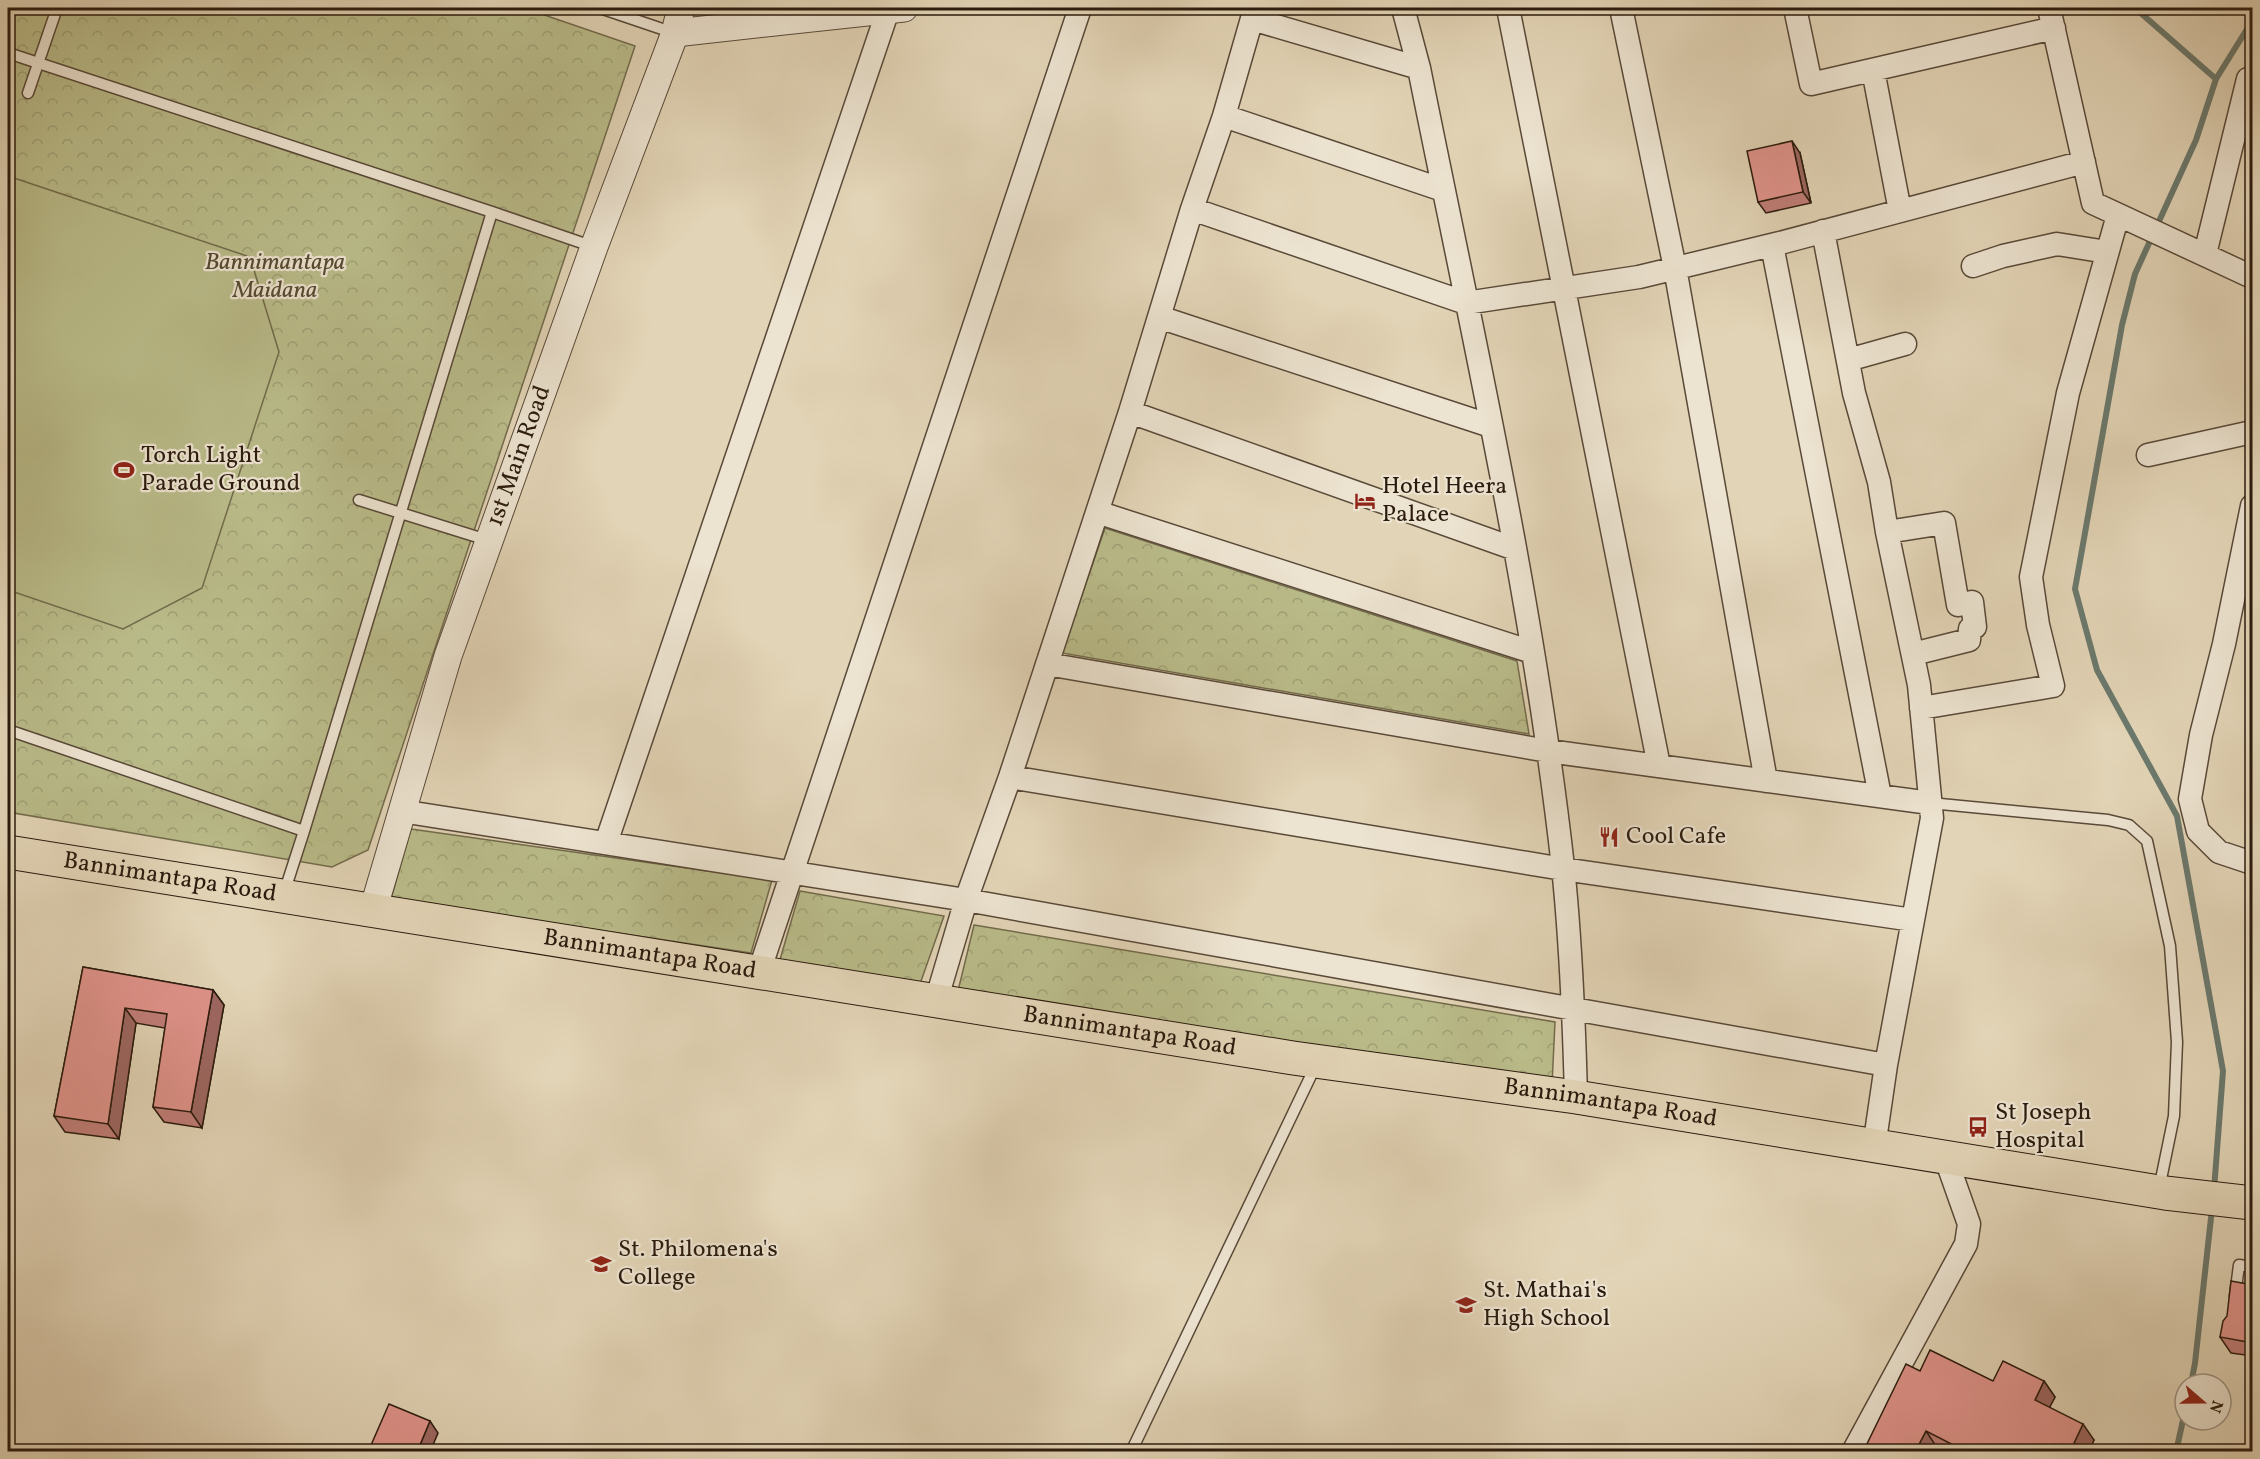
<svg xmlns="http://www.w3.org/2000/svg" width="2260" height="1459" viewBox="0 0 2260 1459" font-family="Vollkorn,serif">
	<defs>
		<pattern id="forest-crowns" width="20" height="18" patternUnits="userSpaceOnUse" patternTransform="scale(1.5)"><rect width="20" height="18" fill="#b9bb89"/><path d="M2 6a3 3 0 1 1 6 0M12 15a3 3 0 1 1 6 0" fill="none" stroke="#9fa075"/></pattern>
	</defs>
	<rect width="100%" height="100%" fill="#e2d4b6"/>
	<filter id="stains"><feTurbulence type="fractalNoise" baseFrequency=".00333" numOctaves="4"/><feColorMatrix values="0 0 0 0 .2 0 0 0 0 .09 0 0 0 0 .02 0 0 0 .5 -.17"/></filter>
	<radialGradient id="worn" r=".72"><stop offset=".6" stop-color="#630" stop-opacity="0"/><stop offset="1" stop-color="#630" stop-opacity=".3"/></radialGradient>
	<path fill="url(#forest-crowns)" stroke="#726b4c" stroke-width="1.5" d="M8 8H524L635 46 368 850 332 867 8 812Z
		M1105 528 1517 661 1529 734 1062 653Z
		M411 829 772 880 751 953 391 899Z
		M800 891 944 916 920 984 779 963Z
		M974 925 1555 1022 1552 1085 958 991Z"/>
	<path fill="#b9bb89" stroke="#726b4c" stroke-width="1.5" d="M8 176 250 257 279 352 202 588 123 629 8 590Z"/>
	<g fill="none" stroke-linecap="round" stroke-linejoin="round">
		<path stroke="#6b796d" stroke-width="6" d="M2135 8 2216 79
			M2214 1190 2223 1071 2177 816 2097 670 2075 589 2122 325 2135 274 2196 140 2216 79 2252 21
			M2191 1384 2195 1363 2212 1209
			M2176 1452 2185 1411"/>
		<g stroke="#594938" stroke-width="13">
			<path id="service" d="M600 8 674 33
				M8 53 492 212 304 831 8 730
				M28 93 57 8
				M492 212 594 247
				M359 500 487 540
				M1930 803 2108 820 2129 825 2147 841 2170 946 2177 1042 2174 1116 2159 1189
				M284 893 304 831
				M2235 1296 2239 1265 2252 1267
				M1131 1452 1316 1065"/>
		</g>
		<g stroke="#594938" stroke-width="25">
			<path id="minor" d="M1403 8 1419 68C1472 333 1533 598 1563 867 1571 943 1574 1020 1576 1097
				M1508 8 1659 766
				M1621 8 1675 268 1766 781
				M1795 8 1811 84 2054 28
				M2049 8 2093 203 2252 277
				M1252 19 1419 68
				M1873 70 1900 211
				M1224 116 1443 190
				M1192 209 1466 303 1639 277 1780 243 2084 162
				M1823 231 1854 393 1879 482 1887 532 1919 685 1932 818 1886 1065 1874 1147
				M1772 245 1880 796
				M2205 254 2248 79
				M1973 266 2003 256 2057 244 2107 252
				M1159 317 1491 426
				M1848 360 1905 344
				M1130 412 1515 549
				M2148 455 2252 432
				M2252 506 2224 644 2201 735 2190 799 2198 831 2219 852 2252 863
				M1097 512 1532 652
				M1887 532 1944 523 1958 605 1972 602 1975 627 1970 629 1969 640 1913 654
				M1047 664 1548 751 1930 803
				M1921 708 2053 686 2038 625 2031 577 2068 393 2118 215
				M1010 777 1563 869 1913 920
				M401 811 966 900 1886 1065
				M606 843 888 10
				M759 972 1080 8
				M936 1001 966 900 1010 777 1130 412 1192 209 1224 116 1255 8
				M1853 1452 1966 1244 1969 1224 1946 1159"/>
		</g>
		<g stroke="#594938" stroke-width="29">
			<g id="tertiary">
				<path d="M675 33 904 8"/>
				<path id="s1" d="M373 910 448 656 594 247 675 33 681 8"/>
			</g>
		</g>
		<g stroke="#2b1b0e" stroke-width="35">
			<g id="primary">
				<path id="s2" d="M8 852 1293 1058 1576 1097 2165 1193 2252 1203"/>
			</g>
		</g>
		<use href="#service" stroke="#ece3d0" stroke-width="10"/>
		<use href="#minor" stroke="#ece3d0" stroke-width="22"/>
		<use href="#tertiary" stroke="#ece3d0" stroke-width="27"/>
		<use href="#primary" stroke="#e2d4b6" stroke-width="33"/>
	</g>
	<path fill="#c17e78" stroke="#2b1b0e" stroke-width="1.5" d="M1800 153 1811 203 1766 213 1758 202Z
		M83 967 213 990 224 1005 202 1128 164 1122 153 1107 165 1028 136 1023 119 1139 65 1132 54 1116Z
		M2253 1285V1356L2231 1353 2220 1337Z
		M1920 1371 1993 1381H2044L2055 1397 2049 1408 2094 1440 2088 1452H1947L1936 1446 1934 1452H1863Z"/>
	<path fill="#9d6761" stroke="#2b1b0e" stroke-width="1.5" d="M1792 141 1800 153 1811 203 1803 192Z
		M213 990 224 1005 202 1128 191 1112Z
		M125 1008 136 1023 119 1139 108 1124Z
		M2044 1381 2055 1397 2045 1416 2035 1400Z
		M430 1421 438 1433 430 1452H417Z
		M2083 1424 2094 1440 2088 1452H2076L2074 1443Z
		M1926 1431 1936 1446 1934 1452H1915Z"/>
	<path fill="#e0938b" stroke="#2b1b0e" stroke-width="1.5" d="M1792 141 1803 192 1758 202 1747 151Z
		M83 967 213 990 191 1112 153 1107 167 1014 125 1008 108 1124 54 1116Z
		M2231 1281 2253 1285V1343L2220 1337 2223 1321 2227 1316Z
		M1930 1350 1993 1381 2003 1361 2044 1381 2035 1400 2083 1424 2074 1443 2079 1445 2076 1452H1967L1926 1431 1915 1452H1863L1906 1364 1920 1371Z
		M389 1404 430 1421 417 1452H368Z"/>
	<defs>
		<g id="stadium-bare" transform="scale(1.62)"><path d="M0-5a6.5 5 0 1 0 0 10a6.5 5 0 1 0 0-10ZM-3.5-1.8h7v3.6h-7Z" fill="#8f2418" stroke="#ece3d0" stroke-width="2.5" paint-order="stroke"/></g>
		<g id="hotel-bare" transform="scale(1.62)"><path d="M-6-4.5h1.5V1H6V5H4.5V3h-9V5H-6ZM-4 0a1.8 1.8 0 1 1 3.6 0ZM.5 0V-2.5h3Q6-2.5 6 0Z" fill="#8f2418" stroke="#ece3d0" stroke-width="2.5" paint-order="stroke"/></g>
		<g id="restaurant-bare" transform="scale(1.62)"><path d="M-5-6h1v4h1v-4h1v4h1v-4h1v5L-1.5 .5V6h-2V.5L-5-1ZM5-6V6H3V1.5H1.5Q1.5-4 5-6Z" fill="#8f2418" stroke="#ece3d0" stroke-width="2.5" paint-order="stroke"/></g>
		<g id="bus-bare" transform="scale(1.62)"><path d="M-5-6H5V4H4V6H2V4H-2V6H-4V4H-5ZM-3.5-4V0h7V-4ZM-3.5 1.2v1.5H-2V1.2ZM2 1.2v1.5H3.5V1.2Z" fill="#8f2418" stroke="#ece3d0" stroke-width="2.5" paint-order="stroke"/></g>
		<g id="university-bare" transform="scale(1.62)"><path d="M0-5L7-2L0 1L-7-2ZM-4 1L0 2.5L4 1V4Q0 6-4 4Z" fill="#8f2418" stroke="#ece3d0" stroke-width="2.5" paint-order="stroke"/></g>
		<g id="school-bare" transform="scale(1.62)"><path d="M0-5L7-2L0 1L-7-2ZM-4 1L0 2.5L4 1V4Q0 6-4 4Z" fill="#8f2418" stroke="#ece3d0" stroke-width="2.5" paint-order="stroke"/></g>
	</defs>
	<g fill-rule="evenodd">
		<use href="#stadium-bare" x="124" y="470"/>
		<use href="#hotel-bare" x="1365" y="501"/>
		<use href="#restaurant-bare" x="1609" y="837"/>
		<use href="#bus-bare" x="1978" y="1127"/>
		<use href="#university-bare" x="601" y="1264"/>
		<use href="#school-bare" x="1466" y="1305"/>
	</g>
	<g text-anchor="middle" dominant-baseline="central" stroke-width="4.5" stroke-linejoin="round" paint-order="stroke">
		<g font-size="24" font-style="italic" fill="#564b33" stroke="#ece3d0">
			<text x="275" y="263">Bannimantapa<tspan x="275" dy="28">Maidana</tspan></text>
		</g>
		<g font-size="24" fill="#2b1b0e" stroke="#ece3d0" text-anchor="start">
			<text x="141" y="456">Torch Light<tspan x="141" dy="28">Parade Ground</tspan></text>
			<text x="1382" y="487">Hotel Heera<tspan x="1382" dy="28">Palace</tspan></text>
			<text x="1626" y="837">Cool Cafe</text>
			<text x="1995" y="1113">St Joseph<tspan x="1995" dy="28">Hospital</tspan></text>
			<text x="618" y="1250">St. Philomena's<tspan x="618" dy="28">College</tspan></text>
			<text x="1483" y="1291">St. Mathai's<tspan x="1483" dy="28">High School</tspan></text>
		</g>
		<g font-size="24" fill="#2b1b0e" stroke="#ece3d0">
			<text stroke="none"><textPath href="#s1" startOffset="477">1st Main Road</textPath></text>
			<text stroke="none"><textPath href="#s2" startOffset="164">Bannimantapa Road</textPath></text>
			<text stroke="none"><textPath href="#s2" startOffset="650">Bannimantapa Road</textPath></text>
			<text stroke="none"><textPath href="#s2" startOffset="1136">Bannimantapa Road</textPath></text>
			<text stroke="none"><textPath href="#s2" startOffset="1622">Bannimantapa Road</textPath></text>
		</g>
	</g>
	<rect width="2260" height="1459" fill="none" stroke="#e2d4b6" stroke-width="30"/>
	<rect x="9" y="9" width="2242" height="1441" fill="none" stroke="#2b1b0e" stroke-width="3"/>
	<rect x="15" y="15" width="2230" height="1429" fill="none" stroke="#2b1b0e" stroke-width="1.5"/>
	<g transform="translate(2203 1402) rotate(110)"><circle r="28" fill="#ece3d0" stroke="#9f9382" stroke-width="1.5"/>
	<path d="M0-4.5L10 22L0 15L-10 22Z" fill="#8f2418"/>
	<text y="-9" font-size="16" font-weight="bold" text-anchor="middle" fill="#2b1b0e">N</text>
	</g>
	<rect width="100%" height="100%" filter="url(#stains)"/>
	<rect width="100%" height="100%" fill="url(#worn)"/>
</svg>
